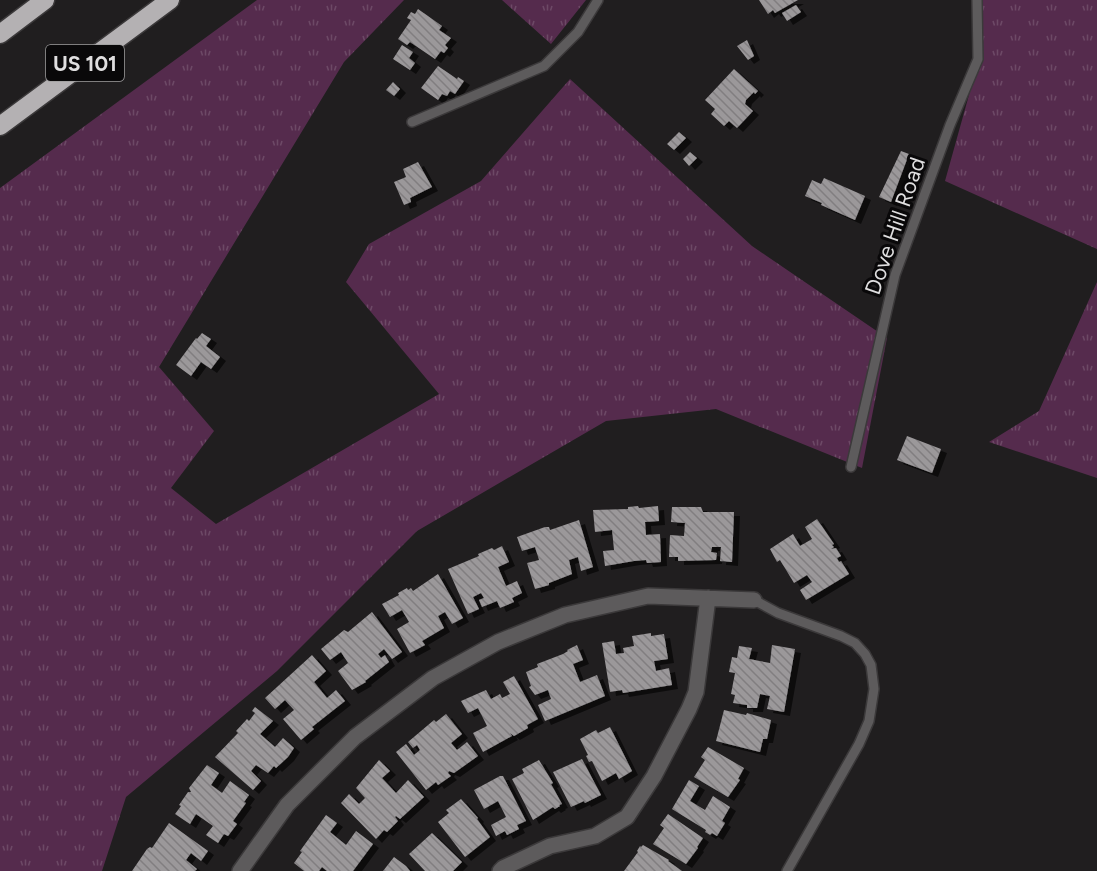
<svg xmlns="http://www.w3.org/2000/svg" width="1097" height="871" viewBox="0 0 1097 871" font-family="Figtree,sans-serif">
	<defs>
		<pattern id="grass-tufts" width="24" height="20" patternUnits="userSpaceOnUse" patternTransform="scale(1.5)"><rect width="24" height="20" fill="#552b4d"/><path d="M3 7l-1-3M5 7V3M7 7l1-3M15 17l-1-3M17 17v-4M19 17l1-3" fill="none" stroke="#6d4966"/></pattern>
		<pattern id="building-back-hatch" width="6" height="6" patternUnits="userSpaceOnUse" patternTransform="scale(1.5)"><rect width="6" height="6" fill="#9b989a"/><path d="M-1 5l2 2M0 0l6 6M5-1l2 2" fill="none" stroke="#817e80"/></pattern>
		<filter id="shadow"><feDropShadow dx="6" dy="4" stdDeviation="0" flood-color="#0009"/></filter>
	</defs>
	<rect width="100%" height="100%" fill="#201e1f"/>
	<path fill="url(#grass-tufts)" d="M257 0H404L344 62 159 367 214 431 171 488 216 524 439 394 346 282 369 244 481 181 570 79 752 246 887 338 862 468 716 409 606 421 417 531 277 671 126 797 102 871H0V188Z
		M502 0H586L551 44Z
		M977 0H1097V249L945 181 974 77Z
		M1097 282V478L989 442 1039 411Z"/>
	<path fill="url(#building-back-hatch)" filter="url(#shadow)" d="M759 0H798L775 13 773 10 768 14Z
		M796 5 801 12 787 21 782 13Z
		M418 9 442 26 439 30 451 38 445 45 448 48 444 53 441 51 435 59 410 42 407 45 398 39 411 20 407 18 411 12 415 14Z
		M747 40 754 56 748 60 737 46Z
		M402 45 413 52 409 58 415 63 410 70 393 59Z
		M438 66 457 79 458 77 464 81 455 94 450 91 447 96 442 94 438 100 421 88Z
		M734 69 758 91 755 94 754 92 746 100 745 104 753 111 737 128 729 121 724 126 711 114 715 109 705 100Z
		M393 82 400 89 394 96 386 90Z
		M679 132 686 138 674 150 667 144Z
		M901 151 909 154 891 202 879 197Z
		M690 152 697 158 689 166 683 159Z
		M418 162 432 187 410 198 411 202 404 205 394 182 406 177 403 169Z
		M824 178 865 196 855 220 821 205 822 203 805 196 812 180 821 184Z
		M202 333 211 339 206 346 220 357 211 369 201 362 191 376 176 365 196 338 197 339Z
		M907 436 941 449 932 473 897 460Z
		M638 506 639 508 658 506 659 521 645 522 646 535 660 534 661 562 647 563 646 560 634 561 605 566 603 551 614 550 612 530 595 532 593 510 628 509V507Z
		M672 507H701L703 512H734L732 562 720 561 721 547H712L711 552 717 553 716 560 678 561V557H669L670 535 684 536 685 523 671 522Z
		M817 519 834 544 832 545 834 547 831 549 836 548 841 556 837 558 839 562 841 561 849 574 806 600 800 590 812 582 807 575 794 583 780 560 777 562 770 549 793 534 800 546 812 539 805 527Z
		M579 520 593 567 581 571 578 557 569 560 572 574 549 583V585L535 589 527 563 539 560 535 547 522 551 517 537 545 527H549L550 530Z
		M502 546 509 562 498 567 506 586 517 581 522 593 512 598 514 602 500 608 497 601 482 607 479 600 484 598 481 593 473 597 479 609 468 614 448 569 479 556 478 554 492 548 494 550Z
		M438 574 463 618 452 624 445 612 438 616 444 628 422 641 425 645 410 653 397 629 409 622 402 610 390 617 382 604 399 595 398 593 407 588 408 590 411 588 413 591Z
		M372 612 402 652 392 659 384 649 378 654 381 658 385 655 389 662 365 681 366 682 352 690 338 671 348 663 341 652 330 660 321 649 344 630 348 632Z
		M651 633V636L664 634 668 659 654 661 656 671 669 668 672 685 623 693 622 690 610 692 602 643 614 641 616 654 624 653 623 648 634 646 632 636Z
		M577 645 583 660 573 664 580 682 597 675 605 696 545 721 538 705 551 699 548 690 535 695 529 687 531 686 526 672 538 667 537 664 563 654 568 651 567 650Z
		M772 645 795 649 784 712 767 709 770 696 760 694 757 708H747V705L733 703 735 695 731 694 735 673 729 672 732 657 737 658 739 646 752 648 749 659 770 663Z
		M312 655 326 671 314 682 327 698 336 690 345 701 312 727 314 729 301 740 283 719 294 710 285 700 275 709 265 698Z
		M514 676 538 719 527 725 528 728 514 736 510 733 512 736 483 752 473 733 487 726 478 708 468 713 461 701 486 690 491 699 500 694 502 698 510 694 503 682Z
		M255 707 273 721 260 734 275 747 283 738 294 748 288 757 276 768 274 766 268 773 256 765 251 771 261 781 253 790 215 757 238 733 236 731 247 719 249 721 255 713 252 711Z
		M724 710 746 715 747 713 771 720 767 739H763L760 752 716 741Z
		M446 714 462 734 451 743 457 750 467 742 478 756 454 773 449 771 448 773 451 776 438 785 436 782 426 790 396 752 406 744 414 755 420 750 417 745 413 748 408 742 434 720 436 722Z
		M610 727 632 771 619 779 616 773 602 781 592 761 589 762 586 756 588 755 580 739 596 730 598 733Z
		M708 747 744 768 738 779 740 780 728 797 694 777 705 760 701 757Z
		M582 759 601 795 585 803 584 801 571 807 553 772Z
		M379 760 390 771 382 778 396 793 408 780 424 797 400 819 396 816 395 817 398 821 387 832 384 830 376 839 341 803 349 794 359 804 365 798 356 788Z
		M539 760 553 783 551 784 562 804 559 805 560 806 555 809 553 807 533 820 512 779 524 773 522 769Z
		M207 765 219 773 211 785 222 793 230 781 249 795 244 802 246 803 233 821 237 824 228 836 224 834 218 843 206 835 213 826 196 814 190 824 175 814 181 806 179 805 188 792H191L189 788Z
		M500 776H503L526 821 517 825 519 829 507 835 505 831 496 836 491 825 506 817 498 801 484 809 474 790Z
		M689 780 699 786 690 801 705 810 713 796 730 807 722 821 725 823 717 836 712 833 710 835 705 832 706 830 672 809Z
		M461 799 478 818 477 819 490 837 465 857 438 822 449 813 446 810Z
		M668 814 703 838 697 847 698 848 686 864 653 844 664 828 660 825Z
		M326 815 337 823 330 832 346 845 356 831 373 844 353 871H327L322 867 319 871H304L294 863 302 852 300 851Z
		M169 823 208 851 201 861 191 853 186 860 197 869 195 871H132L147 849 150 847 152 848Z
		M432 833 462 862 453 871H425L409 854Z
		M643 845 669 860 668 861 682 871H624L638 852 637 851 640 846 641 847Z
		M394 857 406 866 410 871H383Z"/>
	<g fill="none" stroke-linecap="round" stroke-linejoin="round">
		<g stroke="#3b393a" stroke-width="12">
			<path id="service" d="M412 122 544 66 578 32 598 0
				M851 467 895 275 950 125 978 59 977 0
				M754 600 778 613 841 636 855 643 865 654 871 665 874 689 869 721 859 744 787 871"/>
		</g>
		<g stroke="#3b393a" stroke-width="18">
			<path id="minor" d="M240 871 287 805 355 737 433 678 498 642 565 615 648 596 754 600
				M500 871 503 868 550 846 595 836 627 817 654 776 689 709 696 692 708 598"/>
		</g>
		<g stroke="#3b393a" stroke-width="21">
			<path id="motorway" d="M0 34 45 0
				M0 126 170 0"/>
		</g>
		<use href="#service" stroke="#5d5b5c" stroke-width="9"/>
		<use href="#minor" stroke="#5d5b5c" stroke-width="15"/>
		<use href="#motorway" stroke="#b4b1b3" stroke-width="18"/>
	</g>
	<g text-anchor="middle" dominant-baseline="central" stroke-width="6" stroke-linejoin="round" paint-order="stroke">
		<rect fill="#090809" stroke="#9f9e9f" stroke-width="1.5" x="46" y="45" width="78" height="36" rx="4.5"/>
		<g font-size="21" font-weight="bold" fill="#dfdedf">
			<text x="85" y="63">US 101</text>
		</g>
		<g font-size="22" fill="#dfdedf" stroke="#090809">
			<text transform="translate(895 226) rotate(-71)">Dove Hill Road</text>
		</g>
	</g>
</svg>
